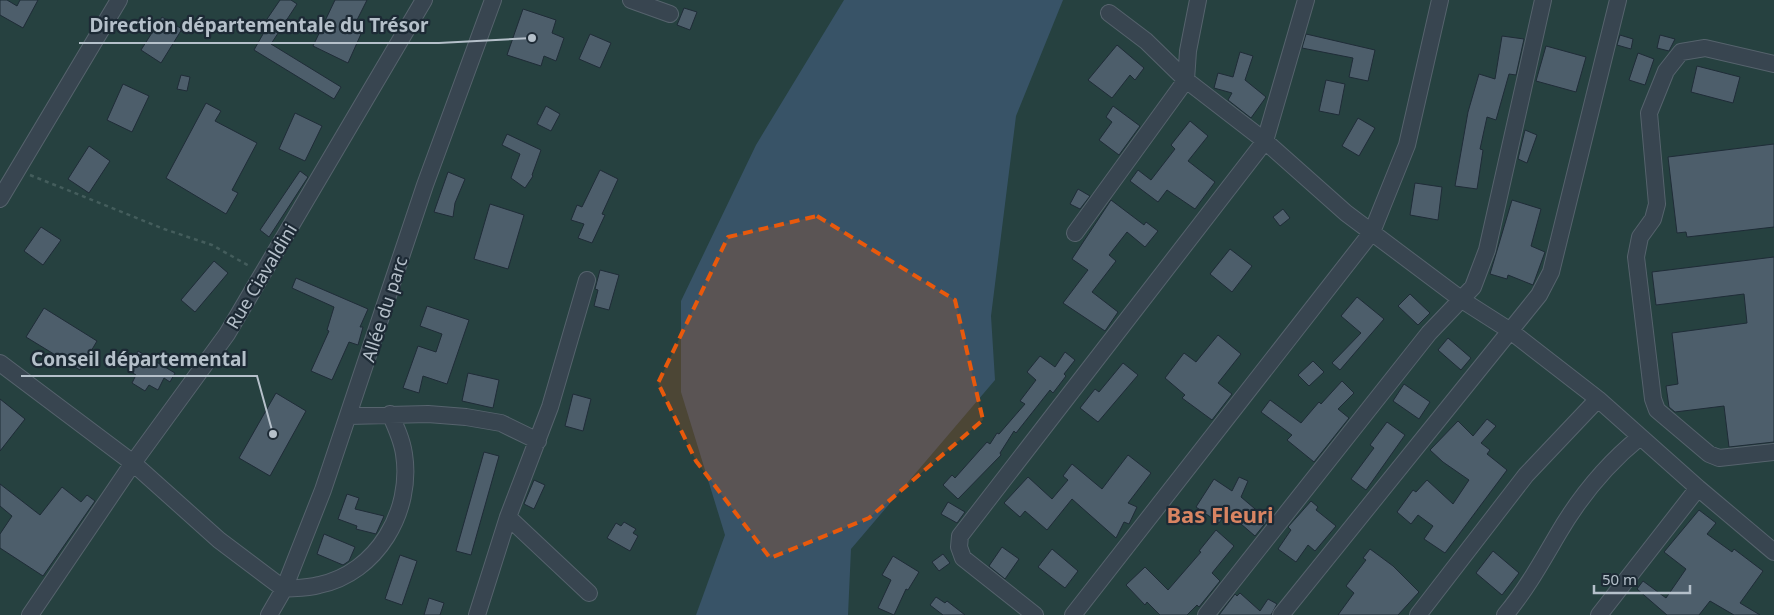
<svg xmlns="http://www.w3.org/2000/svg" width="1774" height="615" viewBox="0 0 1774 615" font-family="'Noto Sans',sans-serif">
	<rect width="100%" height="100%" fill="#243440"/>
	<path fill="#264140" d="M0 0H1774V615H0Z"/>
	<path fill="#385367" d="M844 0H1063L1016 116 991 316 995 380 851 549 848 615H696L725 535 681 392V301L756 145Z"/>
	<path fill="#4d5e6b" stroke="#1f2c37" d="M0 0H7L17 6 20 0H38L23 28 0 15Z
		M280 0H291L297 4 271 44 341 87 334 99 254 50 267 27 263 25Z
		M335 0H367L352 30 361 34 348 63 313 46Z
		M684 8 697 12 690 30 677 25Z
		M523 9 556 20 552 33 564 38 556 61 544 56 541 66 507 55Z
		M162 17 182 29 161 63 141 50Z
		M590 34 611 43 600 68 579 59Z
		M1306 34 1375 50 1368 81 1349 77 1353 58 1302 48Z
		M1620 35 1633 39 1631 49 1617 45Z
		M1660 35 1675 39 1669 51 1657 48Z
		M1502 36 1524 39 1516 75 1509 74 1496 120 1487 117 1480 149 1483 150 1477 189 1455 186 1468 112 1479 74 1495 79Z
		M1117 45 1144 68 1135 80 1130 75 1112 98 1088 80Z
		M1546 46 1586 57 1576 92 1536 81Z
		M1240 52 1253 56 1245 80 1266 97 1251 118 1228 100 1232 93 1214 88 1218 73 1233 77Z
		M1638 53 1654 59 1645 85 1629 80Z
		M1697 66 1740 77 1733 103 1691 92Z
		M181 75 190 77 187 91 177 89Z
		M1326 80 1345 84 1339 115 1319 111Z
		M123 84 149 96 132 132 107 120Z
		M206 103 221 111 215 121 257 143 232 190 238 193 226 214 166 178Z
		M546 106 560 114 551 131 537 124Z
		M1113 106 1140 126 1119 155 1099 140 1112 122 1106 117Z
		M295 113 322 126 305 161 279 149Z
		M1358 118 1375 128 1359 156 1342 146Z
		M1190 121 1208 136 1188 161 1215 182 1195 209 1167 190 1158 202 1130 181 1138 170 1151 180 1175 149 1171 145Z
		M1525 130 1537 135 1527 163 1518 159Z
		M507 134 541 150 532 175 533 176 525 188 511 178 520 154 502 145Z
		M1774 144V227L1687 237 1686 232 1677 233 1668 157Z
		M89 146 110 161 89 193 68 179Z
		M600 170 618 179 602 214 605 215 592 243 578 238 584 224 571 220 577 205 582 207Z
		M300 171 308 177 269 237 260 230Z
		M448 172 465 179 455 203 453 217 434 212Z
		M1415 183 1442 187 1438 220 1410 215Z
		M1078 189 1090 196 1080 209 1070 204Z
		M1111 200 1144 225 1146 222 1158 231 1145 247 1127 232 1109 255 1116 261 1092 292 1118 312 1105 331 1063 303 1088 270 1072 259Z
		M1512 200 1541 209 1531 246 1545 252 1533 285 1508 275 1507 279 1490 274Z
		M490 204 524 215 508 269 474 259Z
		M1283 209 1290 218 1280 226 1273 217Z
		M41 227 61 240 43 265 24 251Z
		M1230 249 1252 266 1232 292 1210 274Z
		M1774 257V442L1729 447 1724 406 1675 412 1669 407 1666 386 1678 384 1672 333 1747 323 1744 294 1656 305 1652 272Z
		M214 261 228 273 195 312 181 300Z
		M600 270 619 275 609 310 594 306 598 290 595 289Z
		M296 278 368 309 360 327H363L358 345 349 342 332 380 311 371 329 331 327 330 334 307 292 288Z
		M1410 294 1430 313 1418 325 1398 306Z
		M1357 297 1384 319 1340 370 1332 363 1361 333 1341 316Z
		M427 306 469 320 447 384 423 376 419 393 403 388 418 346 436 352 442 334 420 326Z
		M44 308 97 341 80 370 26 337Z
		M1218 335 1241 354 1218 383 1232 394 1212 420 1182 398 1185 395 1165 378 1184 353 1196 362Z
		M1448 338 1471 358 1461 370 1438 350Z
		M138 351 175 373 170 382 164 378 158 390 149 385 145 391 132 383 136 375 128 370Z
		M1065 352 1075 360 1064 374 1066 376 1053 393 1050 390 1016 433 1014 431 1000 453 1001 455 958 499 943 485 952 475 955 478 987 442 990 444 997 433 999 434 1025 404 1020 401 1036 380 1027 372 1040 356 1055 367Z
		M1313 361 1324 372 1309 386 1298 375Z
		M1123 363 1138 375 1098 422 1080 408 1095 389 1099 392Z
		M468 373 499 380 493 408 462 401Z
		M1342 381 1354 393 1338 409 1349 418 1314 462 1287 440 1292 435 1261 412 1270 400 1301 423 1319 402 1321 404Z
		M1404 384 1430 402 1419 419 1393 401Z
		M276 393 306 411 270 476 239 458Z
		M573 394 591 399 583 431 565 426Z
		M0 399 25 419 0 451Z
		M1487 419 1496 426 1481 443 1490 450 1487 454 1507 470 1445 553 1424 539 1433 526 1418 515 1411 524 1397 512 1413 490 1416 492 1427 480 1453 504 1469 480 1443 462 1430 450 1458 421 1473 436Z
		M1387 422 1405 435 1366 490 1351 479 1374 448 1370 445Z
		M484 452 499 456 471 555 456 551Z
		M1128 455 1151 473 1128 503 1137 507 1129 524 1124 522 1116 538 1072 499 1047 530 1025 511 1020 517 1004 503 1028 477 1052 499 1068 480 1063 476 1072 464 1102 489Z
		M1239 477 1248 481 1241 497 1268 520 1255 536 1227 512 1219 523 1196 507 1214 479 1232 491Z
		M534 480 545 485 534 509 524 504Z
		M0 484 40 515 62 487 81 502 87 495 95 501 43 576 0 548V534L12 516 0 506Z
		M347 494 359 498 355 509 384 516 376 534 356 529 357 526 338 519Z
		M1311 501 1318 507 1316 510 1336 526 1315 551 1308 545 1296 562 1278 549 1291 530 1288 527Z
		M948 502 965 512 957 523 941 514Z
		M1699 510 1716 523 1707 534 1732 552 1734 549 1763 571 1740 603 1760 615H1734L1710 601 1699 615H1667L1637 589 1643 581 1666 598 1686 569 1664 552Z
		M624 522 636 529 633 533 638 536 630 551 607 538 616 523 621 526Z
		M1216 530 1234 546 1212 573 1220 581 1199 607 1197 605 1187 615H1160L1147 602 1145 605 1126 585 1145 567 1168 590 1201 552 1199 551Z
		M324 534 355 547 349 561 343 565 317 554Z
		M1002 547 1019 559 1005 579 989 566Z
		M1052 549 1078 571 1065 588 1038 567Z
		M1370 549 1393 566 1419 592 1398 615H1338L1354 593 1346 586 1366 560 1363 558Z
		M1493 551 1519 573 1502 595 1476 573Z
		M943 554 950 563 939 571 932 562Z
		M400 555 417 561 402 605 385 599Z
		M893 556 919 572 908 590 906 589 894 615 878 608 891 580 882 575Z
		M1240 593 1260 611 1268 599 1277 604 1271 615H1219L1235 594 1237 596Z
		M936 597 945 603 947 601 965 615H943L930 605Z
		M429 598 444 603 440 615H424Z"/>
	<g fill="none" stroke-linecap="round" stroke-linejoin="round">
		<g stroke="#56636d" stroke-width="18">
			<path id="minor" d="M631 0 670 14
				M1109 13 1146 41 1186 80 1265 141 1346 213 1462 300 1509 330 1598 399 1698 488 1774 552
				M1774 64 1705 48 1681 52 1666 71 1649 113 1657 204 1653 219 1640 237 1636 257 1653 399 1657 410 1709 454 1719 458 1774 452
				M0 199 119 0
				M1075 233 1186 80 1188 51 1198 0
				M0 363 133 463 219 540 284 589C296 588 308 588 319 585 377 573 413 511 404 454 402 440 396 427 390 414
				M349 416 428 414 466 417 501 423 538 441
				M508 517 589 593
				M30 615 133 463 227 334 424 0
				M269 615 284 589 323 490 425 185 493 0
				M477 615 508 517 550 407 587 280
				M1035 615 963 558 959 547 960 536 1265 141 1306 0
				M1073 615 1372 232 1407 145 1440 0
				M1206 615 1429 333 1473 287 1487 250 1543 0
				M1281 615 1539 295 1551 272 1618 0
				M1418 615 1526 475 1598 399
				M1505 615C1526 590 1541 563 1558 534 1579 498 1608 463 1640 437
				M1599 615 1698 488"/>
		</g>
		<path stroke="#445d5c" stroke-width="2.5" stroke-dasharray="4 4" stroke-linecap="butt" d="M30 175 164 229 212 245 251 267"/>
		<use href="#minor" stroke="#384550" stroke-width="16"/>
	</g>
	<path fill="#e8590c" fill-opacity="0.2" stroke="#e8590c" stroke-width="4" stroke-dasharray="10 6" stroke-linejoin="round" d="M817 216 955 300 983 420 869 518 770 558 696 461 658 383 728 237Z"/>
	<g text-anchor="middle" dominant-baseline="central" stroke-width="4.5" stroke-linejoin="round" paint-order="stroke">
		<g font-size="18" fill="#b5c0ca" stroke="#1d2a35">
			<text transform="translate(261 276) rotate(-59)">Rue Ciavaldini</text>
			<text transform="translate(384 309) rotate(-72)">Allée du parc</text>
		</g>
		<g font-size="22" font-weight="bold" fill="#d88462" stroke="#1d2a35">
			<text x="1220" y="514">Bas Fleuri</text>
		</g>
	</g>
	<path fill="none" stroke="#b5c0ca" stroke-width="2" d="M532 38L439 43H79M273 434L257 376H21"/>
	<g fill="#b5c0ca" stroke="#1d2a35" stroke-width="2">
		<circle cx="532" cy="38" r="5"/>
		<circle cx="273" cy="434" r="5"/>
	</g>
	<g font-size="19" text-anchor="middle" font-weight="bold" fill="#b5c0ca" stroke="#1d2a35" stroke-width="4.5" stroke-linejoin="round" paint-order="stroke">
		<text x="259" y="32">Direction départementale du Trésor</text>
		<text x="139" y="366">Conseil départemental</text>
	</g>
	<path d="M1594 585v8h96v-8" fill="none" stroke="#b5c0ca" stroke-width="2.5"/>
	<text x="1602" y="585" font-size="15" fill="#b5c0ca" stroke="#1d2a35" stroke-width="4" paint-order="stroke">50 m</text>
</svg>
